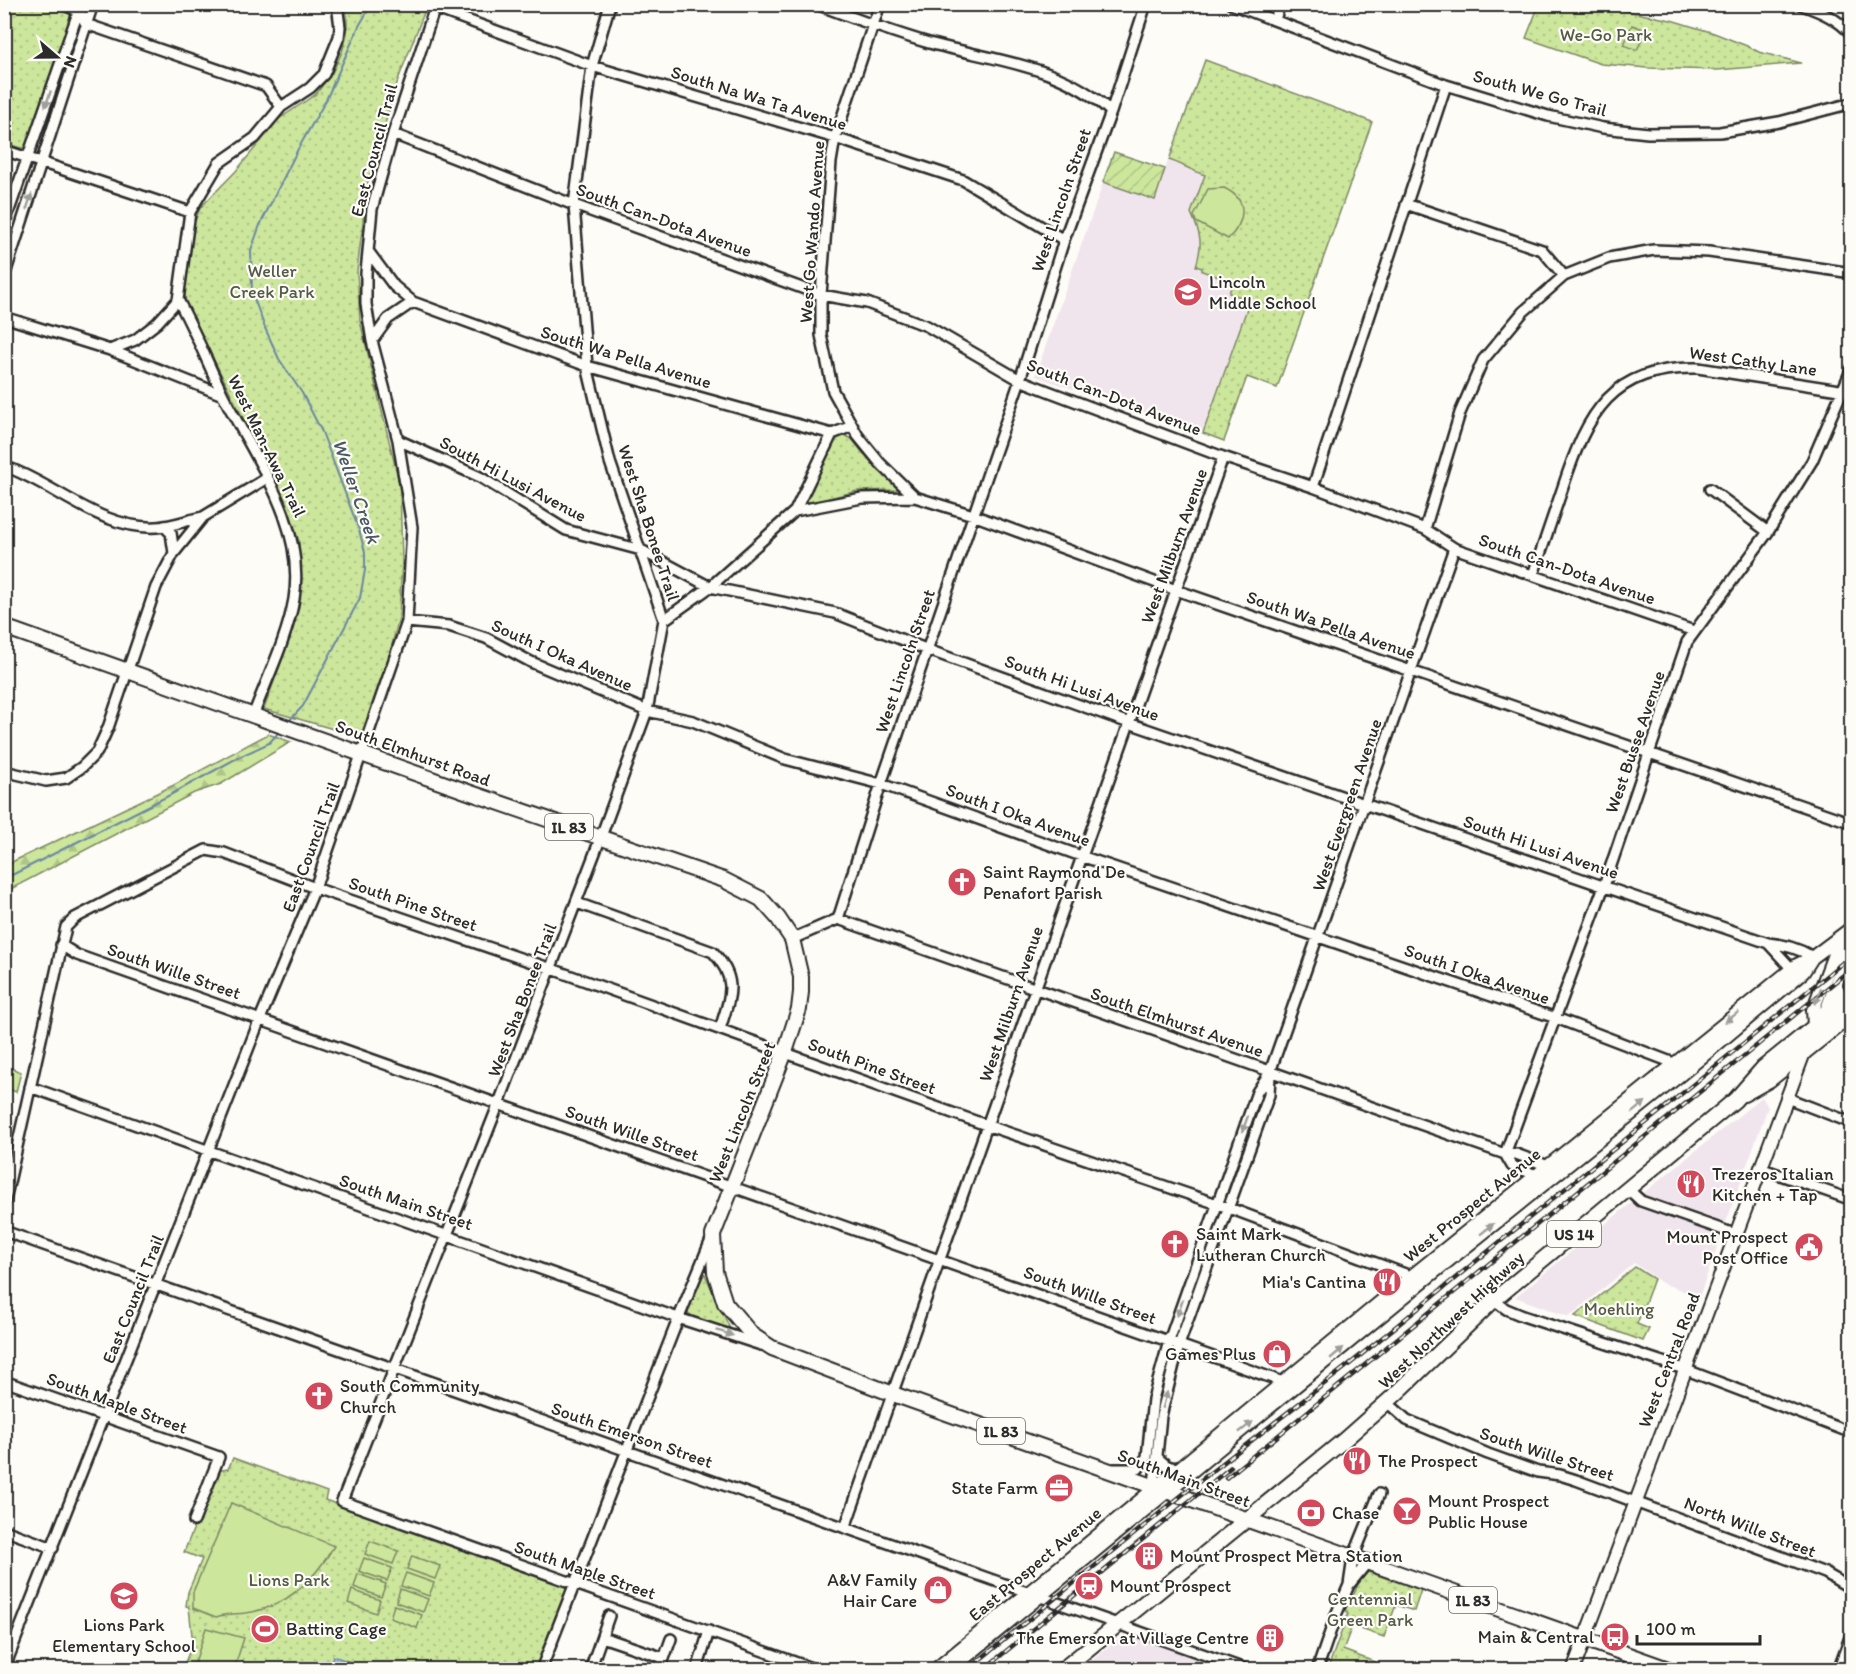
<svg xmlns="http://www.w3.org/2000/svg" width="1856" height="1674" viewBox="0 0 1856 1674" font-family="Itim,sans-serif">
	<defs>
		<pattern id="grass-dots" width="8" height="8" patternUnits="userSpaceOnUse" patternTransform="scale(1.5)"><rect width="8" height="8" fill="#cce69c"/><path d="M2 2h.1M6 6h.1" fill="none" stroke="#afc587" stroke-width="1.8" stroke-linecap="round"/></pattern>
		<pattern id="forest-firs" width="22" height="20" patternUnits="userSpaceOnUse" patternTransform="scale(1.5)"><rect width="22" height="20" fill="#cce69c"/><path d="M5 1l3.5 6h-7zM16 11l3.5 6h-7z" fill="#afc587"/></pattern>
		<pattern id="garden-furrows" width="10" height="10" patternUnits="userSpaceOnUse" patternTransform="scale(1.5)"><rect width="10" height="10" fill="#cce69c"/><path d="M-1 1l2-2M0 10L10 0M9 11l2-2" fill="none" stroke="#afc587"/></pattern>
	</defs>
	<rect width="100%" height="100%" fill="#fdfcf7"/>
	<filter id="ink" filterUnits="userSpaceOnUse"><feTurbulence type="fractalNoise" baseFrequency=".0167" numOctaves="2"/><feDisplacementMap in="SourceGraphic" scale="12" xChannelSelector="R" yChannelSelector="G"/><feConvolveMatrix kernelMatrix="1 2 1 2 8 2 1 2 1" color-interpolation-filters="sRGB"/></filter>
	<g filter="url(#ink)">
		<path fill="#f1e5ed" d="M1205 60 1372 122 1277 388 1247 377 1224 441 1035 376 1114 152 1165 169Z
			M1762 1097 1768 1107 1699 1297 1662 1283 1634 1263 1569 1317 1515 1297Z
			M1125 1633 1227 1669H1080Z"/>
		<path fill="url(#grass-dots)" stroke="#7c8864" stroke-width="1.5" d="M5 5H47L72 15 27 147 21 148 5 143Z
			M344 5H427L398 80 368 181 357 271 360 321 400 486 402 561 399 618 383 679 361 737 264 709 291 635 300 586 299 541 265 462 186 304 184 287 194 224 200 208 236 171 279 119 316 94 332 73 342 52 347 34V17Z
			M1539 5H1596L1671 20 1714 33 1747 46 1759 52 1801 63 1717 70 1648 68 1601 64 1526 38Z
			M1205 60 1372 122 1277 388 1247 377 1224 441 1203 433 1250 300 1229 293 1233 282 1202 271V268L1196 266C1203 243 1201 235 1191 213L1205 175C1192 171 1182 164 1169 160Z
			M844 435 852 439 863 453 899 486 896 490 857 491 810 503 805 500 835 437Z
			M1635 1267 1654 1279 1637 1324 1649 1329 1643 1341 1575 1316Z
			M702 1268 732 1333 694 1317 686 1312Z
			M233 1458 327 1492 325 1500 563 1584 567 1587V1591L536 1669 182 1670 195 1637 192 1635 189 1607 186 1606 188 1592 202 1559 184 1552 217 1471 228 1469Z
			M1368 1572 1421 1590 1414 1611 1396 1605 1384 1637 1352 1626 1343 1650 1377 1663 1375 1667 1382 1669 1324 1670 1328 1668 1348 1614 1344 1608 1346 1602 1354 1594 1362 1574Z"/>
		<path fill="url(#forest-firs)" stroke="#7c8864" stroke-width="1.5" d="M268 734 291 742 221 784 194 793 5 892V869L14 861 174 785Z
			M5 1066 21 1072 16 1092 5 1088Z"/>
		<path fill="url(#garden-furrows)" stroke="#7c8864" stroke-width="1.5" d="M1114 152 1165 169 1155 200 1103 182Z"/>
		<path fill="#cce69c" stroke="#7c8864" stroke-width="1.5" d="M1632 25 1646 30 1637 50 1624 45Z
			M1224 188C1250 200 1245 222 1228 239L1196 222 1194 216 1208 189Z
			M231 1503 334 1546C316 1577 289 1605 252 1612 239 1615 229 1612 216 1617L193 1608V1592Z
			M370 1541 398 1551 393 1564 365 1554Z
			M412 1556 440 1566 435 1579 407 1569Z
			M364 1558 392 1568 387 1581 359 1571Z
			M406 1573 434 1583 429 1596 401 1586Z
			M358 1574 386 1584 381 1597 354 1587Z
			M400 1589 428 1599 423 1612 396 1602Z
			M352 1590 380 1600 376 1613 348 1603Z
			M394 1605 422 1615 417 1628 390 1618Z
			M206 1628 244 1638 234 1669H193Z"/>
		<path fill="#97c5f1" stroke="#6c87a2" stroke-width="1.5" d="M333 1656 368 1668 392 1669H328Z"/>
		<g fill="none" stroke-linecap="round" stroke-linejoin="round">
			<path stroke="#6c87a2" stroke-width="2" d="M288 722 303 706 360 598 365 570V552L359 530 322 432 302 393 279 359 265 328 252 293 251 250 260 225 298 149 326 100 359 26 372 4
				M4 879 170 795 239 757 269 743 280 731"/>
			<g stroke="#2b2b2b" stroke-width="14">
				<path id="street" d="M62 4 79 11 86 24 266 86 281 107
					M610 4 592 66 574 205 587 366 610 462 664 620 647 711 596 850 499 1103 342 1501 817 1670
					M816 4C853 18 891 32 929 43 991 60 1063 65 1111 112
					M880 4 835 138 831 162 821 295V335L833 391 858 436 880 463 915 497
					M1231 4 1446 85 1548 116 1603 128 1648 133 1720 132 1779 122 1852 103
					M1799 4C1819 11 1838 18 1852 35
					M434 8 592 66 835 138 963 180 1064 240
					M1275 20 1280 4
					M393 134 574 205 821 295 867 303 927 326 1020 380 1048 391 1223 457 1313 487 1425 529 1454 548 1694 631
					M4 150 190 212
					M1406 204 1542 250 1564 276
					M4 225 81 4
					M368 251 394 286 413 302 587 366 832 434
					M4 277 93 4
					M178 300C195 331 208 364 223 395 255 459 306 524 294 599 287 639 267 678 253 716
					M4 317 110 350 223 395
					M372 341 388 319 413 302
					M110 350 135 340 157 323 178 300 190 212 219 163 255 138 281 107 310 88 324 74 339 37 340 27 337 4
					M398 440 480 477 566 530 641 550 710 587 835 613 928 650 1129 723 1768 943C1785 945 1798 948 1813 957
					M4 466C56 484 100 530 157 527 172 526 188 520 203 517
					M1313 487 1446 85
					M1710 489 1768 532
					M795 511 862 498 915 497 973 515 1176 590 1852 823
					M164 526 171 533 174 553
					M1425 529 1460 413 1483 360 1523 312 1564 276 1609 258 1654 250 1709 252 1852 273
					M1533 575C1543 545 1553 516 1563 487 1587 413 1612 366 1698 368L1852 392
					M664 620 710 587 795 511 832 434 852 426
					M407 622 449 626 486 638 531 662 647 711 693 721 785 759 881 784 1081 856 1556 1018 1679 1065
					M4 771 46 781 66 778 82 767 97 752 108 728 156 587 174 553 203 517 267 478
					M577 903 713 952C739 980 730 996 720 1029
					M838 919 1505 1154H1516L1551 1167
					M792 939 838 919 881 784 1020 380 1064 240 1111 112 1146 4
					M1768 943 1792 969
					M61 945 77 955 1216 1358 1283 1382 1286 1385
					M30 1087 678 1318 761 1345
					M1787 1098 1852 1123
					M1505 1154 1604 886 1687 642 1768 532 1812 461 1852 368
					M1505 1154 1512 1166 1542 1177
					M1760 1168 1852 1200
					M1628 1189 1641 1201 1735 1234
					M4 1205 66 927 75 918 206 850 224 853 315 888 552 969 986 1125 1229 1208 1416 1278
					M4 1231 1248 1670
					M1494 1300 1506 1309 1523 1316 1684 1369 1852 1433
					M4 1381 219 1457 194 1521
					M1387 1402 1407 1420 1488 1454 1538 1472 1560 1475 1576 1480 1825 1573 1852 1589
					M1157 1457C1165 1465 1169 1469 1181 1467
					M1114 1469H1138L1147 1457 1153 1399 1169 1341 1257 1092 1270 1072 1454 548
					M1154 1485 1161 1416 1179 1345 1269 1095 1270 1074
					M845 1528 1223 457
					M4 1530 53 1548
					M1349 1585 1367 1563
					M602 1637 664 1658
					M4 1669 260 1019 315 888 407 622 412 527 398 440 372 341 366 304V273L372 209 393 134 436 4
					M541 1670 675 1327 711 1240
					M590 1670 609 1616
					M660 1670 671 1639
					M697 1670 709 1631
					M1317 1670 1336 1615 1349 1585 1353 1558 1379 1494
					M1838 1670 1852 1632"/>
			</g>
			<g stroke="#2b2b2b" stroke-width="16">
				<path id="secondary" d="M1820 1018 1827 1009 1849 947V930
					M1814 1026 1813 1010 1836 949 1843 938
					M935 1670 1412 1276 1797 965 1813 957 1849 930
					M950 1670 1423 1281 1686 1070 1803 972 1812 958
					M1573 1670 1805 1050"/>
			</g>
			<g stroke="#2b2b2b" stroke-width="18">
				<path id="primary" d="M4 627 471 793 724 880 761 899 778 918 792 939 801 977V992L799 1009 785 1052 713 1235 715 1272 725 1303 752 1335 772 1348 893 1394 1671 1670
					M1835 987 1840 996 1849 998
					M1744 1094 1769 1080 1852 1014
					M1062 1670 1343 1441 1396 1394 1494 1300 1735 1100 1763 1068 1852 996"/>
			</g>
			<use href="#street" stroke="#fdfcf7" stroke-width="9"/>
			<use href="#secondary" stroke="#fdfcf7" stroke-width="12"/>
			<use href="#primary" stroke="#fdfcf7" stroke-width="14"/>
			<g stroke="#2b2b2b" stroke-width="4.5">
				<path id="rail" d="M1226 1478 1852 968
					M967 1670 1182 1495 1356 1359 1852 955
					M983 1670 1231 1467"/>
			</g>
			<use href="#rail" stroke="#fdfcf7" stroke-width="2" stroke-dasharray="7" stroke-linecap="butt"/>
		</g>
		<defs><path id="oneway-solid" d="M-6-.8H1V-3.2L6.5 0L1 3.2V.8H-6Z" transform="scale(1.5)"/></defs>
		<g fill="#9e9e9b">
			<use href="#oneway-solid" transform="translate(48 99) rotate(109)"/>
			<use href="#oneway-solid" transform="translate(29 202) rotate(-72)"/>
			<use href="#oneway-solid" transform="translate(1818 996) rotate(110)"/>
			<use href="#oneway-solid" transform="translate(1732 1017) rotate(142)"/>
			<use href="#oneway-solid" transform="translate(1639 1107) rotate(-39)"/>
			<use href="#oneway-solid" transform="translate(1245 1124) rotate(110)"/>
			<use href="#oneway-solid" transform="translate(1487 1229) rotate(-39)"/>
			<use href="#oneway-solid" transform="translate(1180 1308) rotate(109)"/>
			<use href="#oneway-solid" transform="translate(725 1333) rotate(18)"/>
			<use href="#oneway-solid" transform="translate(1337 1353) rotate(-40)"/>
			<use href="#oneway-solid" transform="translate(1165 1400) rotate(-75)"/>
			<use href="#oneway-solid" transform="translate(1246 1427) rotate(-38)"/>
		</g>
	</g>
	<defs>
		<g id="school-disc" transform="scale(1.5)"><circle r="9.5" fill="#d1495b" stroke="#fdfcf7"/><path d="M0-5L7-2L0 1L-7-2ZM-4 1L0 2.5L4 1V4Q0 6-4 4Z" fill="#fff"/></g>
		<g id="church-disc" transform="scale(1.5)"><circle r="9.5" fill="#d1495b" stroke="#fdfcf7"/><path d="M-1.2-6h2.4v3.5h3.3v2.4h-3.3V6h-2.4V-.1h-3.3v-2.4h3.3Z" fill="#fff"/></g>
		<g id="restaurant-disc" transform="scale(1.5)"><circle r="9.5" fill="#d1495b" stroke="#fdfcf7"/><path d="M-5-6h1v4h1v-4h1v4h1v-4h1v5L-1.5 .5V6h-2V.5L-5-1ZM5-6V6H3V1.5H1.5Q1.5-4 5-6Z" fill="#fff"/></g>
		<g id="civic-disc" transform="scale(1.5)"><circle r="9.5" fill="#d1495b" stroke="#fdfcf7"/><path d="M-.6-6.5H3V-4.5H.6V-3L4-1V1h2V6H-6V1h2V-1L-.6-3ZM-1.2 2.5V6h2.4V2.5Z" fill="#fff"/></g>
		<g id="shop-disc" transform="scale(1.5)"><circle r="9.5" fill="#d1495b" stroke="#fdfcf7"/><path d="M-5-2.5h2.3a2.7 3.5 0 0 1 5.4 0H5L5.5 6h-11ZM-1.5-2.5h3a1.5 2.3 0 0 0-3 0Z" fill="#fff"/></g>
		<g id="office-disc" transform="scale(1.5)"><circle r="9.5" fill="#d1495b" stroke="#fdfcf7"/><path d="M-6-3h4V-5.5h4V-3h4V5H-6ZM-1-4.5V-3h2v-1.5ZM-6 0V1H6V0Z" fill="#fff"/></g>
		<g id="bar-disc" transform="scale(1.5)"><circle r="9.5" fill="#d1495b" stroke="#fdfcf7"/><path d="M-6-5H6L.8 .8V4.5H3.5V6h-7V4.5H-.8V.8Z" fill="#fff"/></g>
		<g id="bank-disc" transform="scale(1.5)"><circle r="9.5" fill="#d1495b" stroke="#fdfcf7"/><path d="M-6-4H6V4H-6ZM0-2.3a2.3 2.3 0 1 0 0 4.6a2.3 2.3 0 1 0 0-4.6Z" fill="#fff"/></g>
		<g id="building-disc" transform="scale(1.5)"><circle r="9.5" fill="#d1495b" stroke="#fdfcf7"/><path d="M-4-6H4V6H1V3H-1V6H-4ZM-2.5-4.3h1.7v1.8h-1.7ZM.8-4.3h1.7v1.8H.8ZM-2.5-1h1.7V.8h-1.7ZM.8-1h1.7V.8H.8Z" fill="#fff"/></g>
		<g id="station-disc" transform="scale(1.5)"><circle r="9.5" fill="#d1495b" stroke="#fdfcf7"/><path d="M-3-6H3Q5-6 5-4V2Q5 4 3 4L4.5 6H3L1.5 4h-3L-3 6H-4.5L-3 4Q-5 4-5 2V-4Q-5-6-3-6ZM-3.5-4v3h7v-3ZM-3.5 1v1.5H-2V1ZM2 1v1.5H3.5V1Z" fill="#fff"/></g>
		<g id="stadium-disc" transform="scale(1.5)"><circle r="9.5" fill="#d1495b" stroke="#fdfcf7"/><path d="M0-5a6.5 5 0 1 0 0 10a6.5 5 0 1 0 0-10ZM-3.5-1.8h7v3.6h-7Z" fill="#fff"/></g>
		<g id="bus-disc" transform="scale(1.5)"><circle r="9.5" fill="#d1495b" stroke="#fdfcf7"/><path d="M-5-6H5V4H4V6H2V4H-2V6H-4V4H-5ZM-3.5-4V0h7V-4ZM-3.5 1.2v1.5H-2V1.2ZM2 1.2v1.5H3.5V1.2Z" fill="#fff"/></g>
	</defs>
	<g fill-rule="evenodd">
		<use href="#school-disc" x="1188" y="292"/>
		<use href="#church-disc" x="962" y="882"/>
		<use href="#restaurant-disc" x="1691" y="1184"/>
		<use href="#church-disc" x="1175" y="1244"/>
		<use href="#civic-disc" x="1809" y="1247"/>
		<use href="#restaurant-disc" x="1387" y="1282"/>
		<use href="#shop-disc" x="1277" y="1354"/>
		<use href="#church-disc" x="319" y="1396"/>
		<use href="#restaurant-disc" x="1357" y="1461"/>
		<use href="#office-disc" x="1059" y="1488"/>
		<use href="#bar-disc" x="1407" y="1511"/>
		<use href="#bank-disc" x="1311" y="1513"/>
		<use href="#building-disc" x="1149" y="1556"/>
		<use href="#station-disc" x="1089" y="1586"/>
		<use href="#shop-disc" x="938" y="1590"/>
		<use href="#school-disc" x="124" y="1596"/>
		<use href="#stadium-disc" x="265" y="1629"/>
		<use href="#bus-disc" x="1615" y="1637"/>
		<use href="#building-disc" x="1270" y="1638"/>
	</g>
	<g text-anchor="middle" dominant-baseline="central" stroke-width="4.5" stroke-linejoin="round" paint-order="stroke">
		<g fill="#fdfcf7" stroke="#6a6a68" stroke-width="1.5">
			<rect x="545" y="814" width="48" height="26" rx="4.5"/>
			<rect x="1547" y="1221" width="54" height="26" rx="4.5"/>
			<rect x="977" y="1418" width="48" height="26" rx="4.5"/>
			<rect x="1449" y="1587" width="48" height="26" rx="4.5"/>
		</g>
		<g font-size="16" font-weight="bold" fill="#2b2b2b">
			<text x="569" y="827">IL 83</text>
			<text x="1574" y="1234">US 14</text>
			<text x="1001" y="1431">IL 83</text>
			<text x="1473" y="1600">IL 83</text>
		</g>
		<g font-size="18" fill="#535a47" stroke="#fdfcf7">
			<text x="1606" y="35">We-Go Park</text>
			<text x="272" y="271">Weller<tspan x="272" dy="21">Creek Park</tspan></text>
			<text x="1619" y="1309">Moehling</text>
			<text x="289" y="1580">Lions Park</text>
			<text x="1370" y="1599">Centennial<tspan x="1370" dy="21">Green Park</tspan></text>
		</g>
		<g font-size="18" fill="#2b2b2b" stroke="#fdfcf7">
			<text transform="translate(1540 93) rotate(15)">South We Go Trail</text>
			<text transform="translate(759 98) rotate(17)">South Na Wa Ta Avenue</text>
			<text transform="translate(374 150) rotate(-75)">East Council Trail</text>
			<text transform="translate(1061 200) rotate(-71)">West Lincoln Street</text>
			<text transform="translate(664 220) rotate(20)">South Can-Dota Avenue</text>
			<text transform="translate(812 232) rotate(-86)">West Go Wando Avenue</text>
			<text transform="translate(626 357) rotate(17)">South Wa Pella Avenue</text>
			<text transform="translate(1753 361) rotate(8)">West Cathy Lane</text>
			<text transform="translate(1114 397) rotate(21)">South Can-Dota Avenue</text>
			<text transform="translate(267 446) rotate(64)">West Man-Awa Trail</text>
			<text transform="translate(513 479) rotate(28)">South Hi Lusi Avenue</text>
			<text transform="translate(649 523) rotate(72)">West Sha Bonee Trail</text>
			<text transform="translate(1174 546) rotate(-70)">West Milburn Avenue</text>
			<text transform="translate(1567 569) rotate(19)">South Can-Dota Avenue</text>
			<text transform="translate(1331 625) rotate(19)">South Wa Pella Avenue</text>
			<text transform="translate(562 655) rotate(24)">South I Oka Avenue</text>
			<text transform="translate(905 661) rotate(-71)">West Lincoln Street</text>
			<text transform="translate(1082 688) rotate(20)">South Hi Lusi Avenue</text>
			<text transform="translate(1635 742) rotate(-71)">West Busse Avenue</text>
			<text transform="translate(413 753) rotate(20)">South Elmhurst Road</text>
			<text transform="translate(1347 805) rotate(-71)">West Evergreen Avenue</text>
			<text transform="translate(1018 815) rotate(20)">South I Oka Avenue</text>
			<text transform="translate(311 847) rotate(-70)">East Council Trail</text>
			<text transform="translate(1541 847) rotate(19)">South Hi Lusi Avenue</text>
			<text transform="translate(413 904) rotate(19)">South Pine Street</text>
			<text transform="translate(174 971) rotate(19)">South Wille Street</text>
			<text transform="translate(1477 974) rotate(19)">South I Oka Avenue</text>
			<text transform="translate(522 1000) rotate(-69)">West Sha Bonee Trail</text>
			<text transform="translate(1011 1004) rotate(-71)">West Milburn Avenue</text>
			<text transform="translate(1177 1022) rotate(19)">South Elmhurst Avenue</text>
			<text transform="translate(872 1066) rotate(20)">South Pine Street</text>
			<text transform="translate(742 1112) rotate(-68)">West Lincoln Street</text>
			<text transform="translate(632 1133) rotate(19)">South Wille Street</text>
			<text transform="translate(406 1202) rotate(19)">South Main Street</text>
			<text transform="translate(1472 1205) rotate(-39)">West Prospect Avenue</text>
			<text transform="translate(1090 1295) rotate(20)">South Wille Street</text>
			<text transform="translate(133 1299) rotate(-68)">East Council Trail</text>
			<text transform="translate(1451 1320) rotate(-43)">West Northwest Highway</text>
			<text transform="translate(1669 1360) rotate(-69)">West Central Road</text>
			<text transform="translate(117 1403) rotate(20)">South Maple Street</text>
			<text transform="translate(632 1435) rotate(19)">South Emerson Street</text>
			<text transform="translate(1547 1454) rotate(18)">South Wille Street</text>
			<text transform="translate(1184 1478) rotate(20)">South Main Street</text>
			<text transform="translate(1750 1527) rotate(21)">North Wille Street</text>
			<text transform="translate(1035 1564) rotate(-40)">East Prospect Avenue</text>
			<text transform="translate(585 1570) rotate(19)">South Maple Street</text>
		</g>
		<g font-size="18" fill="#2b2b2b" stroke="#fdfcf7" text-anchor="start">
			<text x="1209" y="282">Lincoln<tspan x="1209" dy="21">Middle School</tspan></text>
			<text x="983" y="872">Saint Raymond De<tspan x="983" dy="21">Penafort Parish</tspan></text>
			<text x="1712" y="1174">Trezeros Italian<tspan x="1712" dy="21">Kitchen + Tap</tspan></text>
			<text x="1196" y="1234">Saint Mark<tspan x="1196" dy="21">Lutheran Church</tspan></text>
			<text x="1788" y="1237" text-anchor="end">Mount Prospect<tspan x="1788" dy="21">Post Office</tspan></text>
			<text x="1366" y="1282" text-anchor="end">Mia's Cantina</text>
			<text x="1256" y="1354" text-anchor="end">Games Plus</text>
			<text x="340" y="1386">South Community<tspan x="340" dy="21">Church</tspan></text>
			<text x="1378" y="1461">The Prospect</text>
			<text x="1038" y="1488" text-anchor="end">State Farm</text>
			<text x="1428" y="1501">Mount Prospect<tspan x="1428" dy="21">Public House</tspan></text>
			<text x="1332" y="1513">Chase</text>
			<text x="1170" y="1556">Mount Prospect Metra Station</text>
			<text x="917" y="1580" text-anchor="end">A&amp;V Family<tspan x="917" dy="21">Hair Care</tspan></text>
			<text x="1110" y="1586">Mount Prospect</text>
			<text x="124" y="1625" text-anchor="middle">Lions Park<tspan x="124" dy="21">Elementary School</tspan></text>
			<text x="286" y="1629">Batting Cage</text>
			<text x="1594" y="1637" text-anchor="end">Main &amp; Central</text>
			<text x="1249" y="1638" text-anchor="end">The Emerson at Village Centre</text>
		</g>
		<g font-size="20" font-style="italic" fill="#4b5966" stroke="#fdfcf7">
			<text transform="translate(357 491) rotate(71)">Weller Creek</text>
		</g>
	</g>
	<rect width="1856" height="1674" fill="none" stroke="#fdfcf7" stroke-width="24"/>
	<rect x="12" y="12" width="1832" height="1650" fill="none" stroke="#2b2b2b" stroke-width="2" filter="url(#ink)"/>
	<g transform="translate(57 57) rotate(110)" stroke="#fdfcf7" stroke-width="4.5" paint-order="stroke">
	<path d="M0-4.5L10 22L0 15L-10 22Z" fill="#2b2b2b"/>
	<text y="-9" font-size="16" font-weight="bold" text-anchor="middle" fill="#2b2b2b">N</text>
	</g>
	<path d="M1637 1635v9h123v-9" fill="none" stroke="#2b2b2b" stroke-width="3"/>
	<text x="1646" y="1635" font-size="18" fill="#2b2b2b" stroke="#fdfcf7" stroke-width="4.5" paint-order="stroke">100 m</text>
</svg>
